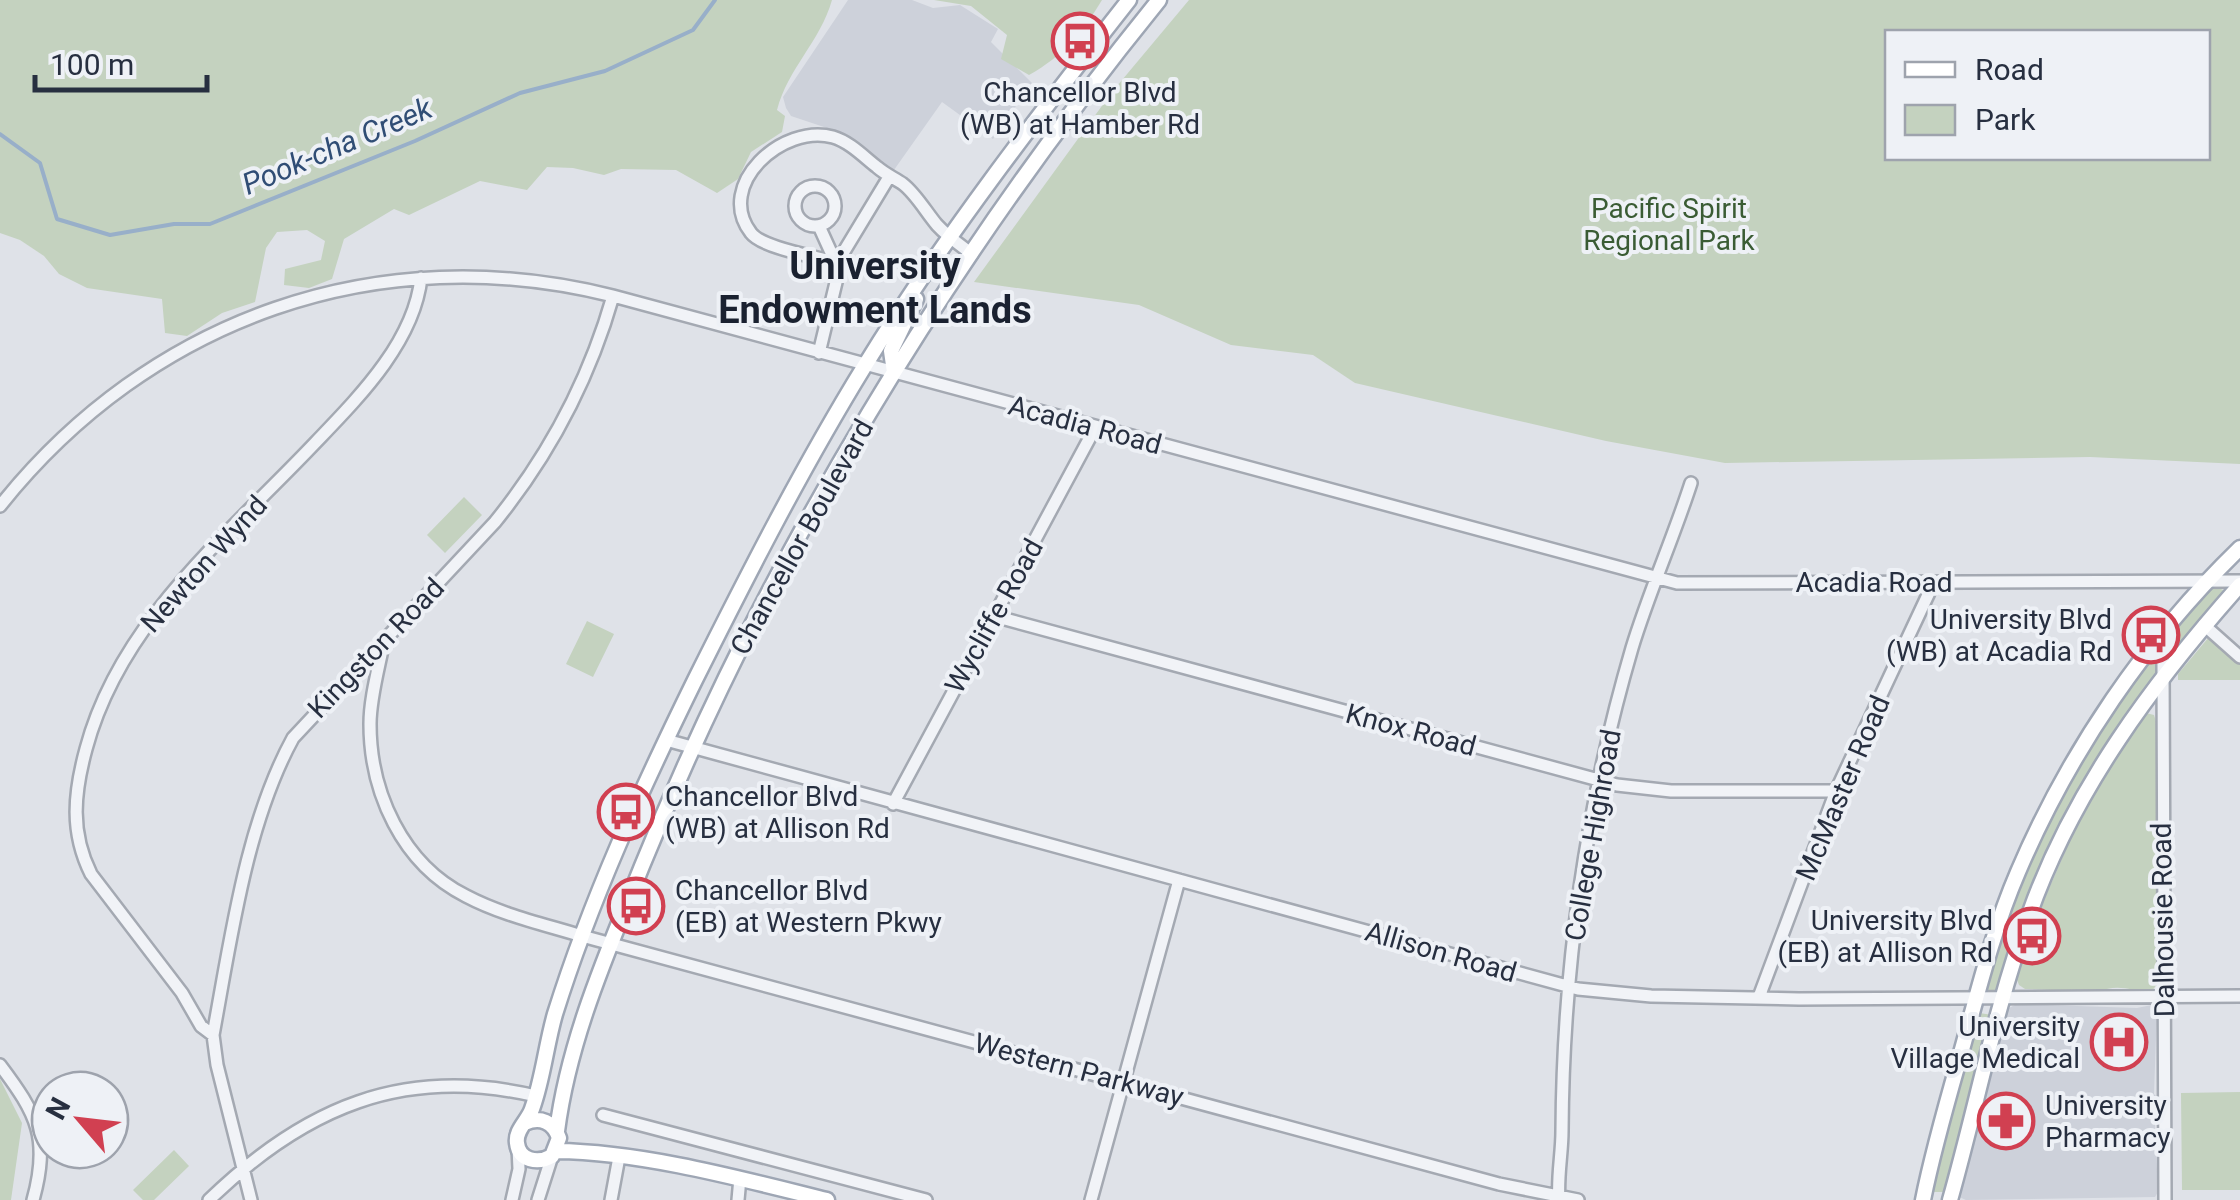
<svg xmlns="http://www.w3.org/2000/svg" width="2240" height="1200" viewBox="0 0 2240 1200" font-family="Roboto,sans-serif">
	<rect width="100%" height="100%" fill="#dfe2e8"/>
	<path fill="#cdd1da" d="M848 0H912L933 8 960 5 998 29 991 42 1032 83 993 139 942 102 889 177 833 130 791 116 786 108 783 97Z
		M2017 1004 2137 1008 2152 1005 2157 1008 2154 1094 2158 1098 2155 1125 2158 1192 2155 1197 1966 1200 1959 1197 1957 1193 2003 1018 2007 1009Z"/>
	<path fill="#c4d2bf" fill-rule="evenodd" d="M0 0H832C820 42 788 68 777 110L785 116 782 132 751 152 738 179 717 193 676 170 621 169 604 175 573 168 547 167 527 190 480 181 409 215 394 209 344 239 332 279 309 288 284 285 285 269 321 260 325 241 307 230 277 232 266 248 255 302 222 313 187 336 165 333 162 299 87 288 59 274 44 256 20 240 0 233Z
		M934 0H1102C1082 33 1063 56 1029 75L1001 59 1007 35 971 6Z
		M1189 0H2240V464L2090 457 1725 463 1606 441 1355 383 1313 355 1231 345 1139 305 974 282 1112 92ZM1888 32H2208V158H1888Z
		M464 497 482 515 445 553 427 535Z
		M2217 587 2225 591 2223 595 2174 652 2170 651 2169 634 2208 588Z
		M587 621 614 634 593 677 566 664Z
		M2209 637 2240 662V680H2178V674Z
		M2153 657 2156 659 2157 676 2114 739 1999 990H1987C1994 913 2096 709 2153 657Z
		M2146 713 2154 715 2158 728V983L2151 992C2133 991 2116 983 2099 992L2025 989 2019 985 2016 977 2040 909 2074 831 2112 762Z
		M1979 1013 1993 1015 1946 1192H1929Z
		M0 1079 22 1123 11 1200H0Z
		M2240 1092V1190H2182L2181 1093Z
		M174 1150 189 1166 154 1200H143L133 1190Z"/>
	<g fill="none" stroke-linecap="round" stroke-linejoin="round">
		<path stroke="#98afc9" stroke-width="4" d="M0 134 40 163 57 219 110 235 174 224H210L415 141 520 93 605 71 693 30 715 0"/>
		<g stroke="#a4a9b2" stroke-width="16">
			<path id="minor" d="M795 206a20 20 0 1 1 40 0a20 20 0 1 1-40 0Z
				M819 226 839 270 819 353
				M837 263C818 257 762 248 751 233 714 185 783 123 833 137 850 142 864 157 877 167 885 174 894 178 903 184 916 194 926 212 937 225 947 236 960 245 972 254
				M837 263 889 177
				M0 506C150 318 379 237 613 296L1677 583 2240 581
				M994 616 1617 785 1671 791H1836
				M2204 625 2240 657
				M384 640C379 667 370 697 370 724 370 792 402 864 466 896 502 915 543 924 582 936L1499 1184 1578 1200
				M2158 641 2163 664 2165 1200
				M666 740 1578 989 1651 996 1799 999 2240 996
				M893 804 1095 428
				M1759 997 1836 791 1934 582
				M213 1035C231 938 246 824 293 738L495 522C550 454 589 380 613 296
				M0 1065C37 1114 50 1139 33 1200
				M603 1115 926 1200
				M209 1200C304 1108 403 1065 536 1096
				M251 1200 217 1065 213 1035 201 1026 182 993 91 874C70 832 74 793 86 749 120 621 229 534 316 442 359 397 414 342 421 278
				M512 1200 519 1169 518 1148
				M538 1200 552 1156
				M611 1200 619 1157
				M738 1200 740 1178
				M1091 1200 1179 880
				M1559 1200C1557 1177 1562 1154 1562 1131 1563 968 1586 805 1632 648 1649 592 1673 539 1691 483"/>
		</g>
		<g stroke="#9ea6b4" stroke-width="19">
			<path id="major" d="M894 372 891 351 916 299
				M525 1123C540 1116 554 1122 559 1138L552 1156C538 1164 519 1161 517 1143 515 1130 528 1121 532 1109 543 1079 546 1045 555 1014 591 899 642 788 695 680 748 574 802 468 864 367 941 241 1037 117 1129 0
				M557 1131C569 1038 608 951 642 866 769 554 947 261 1159 0
				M556 1151C643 1152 742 1179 827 1200
				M1923 1200C1933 1150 1947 1102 1961 1053 1978 992 1993 930 2018 872 2069 752 2146 639 2240 548
				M1950 1200C1977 1105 1995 1008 2029 915 2073 790 2153 683 2240 585"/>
		</g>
		<use href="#minor" stroke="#f1f3f7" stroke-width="11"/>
		<use href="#major" stroke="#fff" stroke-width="14"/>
	</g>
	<defs>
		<g id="bus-ring" transform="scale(2.875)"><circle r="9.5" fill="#eef1f6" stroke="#d14051" stroke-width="1.5"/><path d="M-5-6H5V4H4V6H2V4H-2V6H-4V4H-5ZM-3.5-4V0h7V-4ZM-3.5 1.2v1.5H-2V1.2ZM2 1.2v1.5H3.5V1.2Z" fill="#d14051"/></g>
		<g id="hospital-ring" transform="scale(2.875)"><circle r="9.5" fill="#eef1f6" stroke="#d14051" stroke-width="1.5"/><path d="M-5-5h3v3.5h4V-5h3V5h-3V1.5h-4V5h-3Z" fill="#d14051"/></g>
		<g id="pharmacy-ring" transform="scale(2.875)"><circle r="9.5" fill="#eef1f6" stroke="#d14051" stroke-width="1.5"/><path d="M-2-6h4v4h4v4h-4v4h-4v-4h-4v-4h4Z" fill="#d14051"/></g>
	</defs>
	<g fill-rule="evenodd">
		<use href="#bus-ring" x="1080" y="41"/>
		<use href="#bus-ring" x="2151" y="635"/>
		<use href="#bus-ring" x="626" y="812"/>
		<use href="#bus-ring" x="636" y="906"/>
		<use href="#bus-ring" x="2032" y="936"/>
		<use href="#hospital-ring" x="2119" y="1042"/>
		<use href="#pharmacy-ring" x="2006" y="1121"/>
	</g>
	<g text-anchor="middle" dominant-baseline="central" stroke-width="8" stroke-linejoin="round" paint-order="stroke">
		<g font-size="28" fill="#272f40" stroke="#eef1f6" text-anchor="end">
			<text x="1080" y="92" text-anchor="middle">Chancellor Blvd<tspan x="1080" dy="32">(WB) at Hamber Rd</tspan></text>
			<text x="2112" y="619">University Blvd<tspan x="2112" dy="32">(WB) at Acadia Rd</tspan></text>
			<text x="665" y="796" text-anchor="start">Chancellor Blvd<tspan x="665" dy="32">(WB) at Allison Rd</tspan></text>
			<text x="675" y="890" text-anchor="start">Chancellor Blvd<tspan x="675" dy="32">(EB) at Western Pkwy</tspan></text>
			<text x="1993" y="920">University Blvd<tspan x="1993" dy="32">(EB) at Allison Rd</tspan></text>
			<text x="2080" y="1026">University<tspan x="2080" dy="32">Village Medical</tspan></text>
			<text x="2045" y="1105" text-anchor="start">University<tspan x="2045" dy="32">Pharmacy</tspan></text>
		</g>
		<g font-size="28" fill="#3a5c34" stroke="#eef1f6">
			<text x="1669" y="208">Pacific Spirit<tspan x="1669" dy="32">Regional Park</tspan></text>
		</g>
		<g font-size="28" fill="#272f40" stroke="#eef1f6">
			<text transform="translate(1085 425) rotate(15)">Acadia Road</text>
			<text transform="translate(802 537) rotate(-61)">Chancellor Boulevard</text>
			<text transform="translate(204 564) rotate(-48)">Newton Wynd</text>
			<text x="1874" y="582">Acadia Road</text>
			<text transform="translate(994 616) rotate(-61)">Wycliffe Road</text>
			<text transform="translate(376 648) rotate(-46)">Kingston Road</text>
			<text transform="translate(1411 730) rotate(15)">Knox Road</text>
			<text transform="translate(1843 788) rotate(-67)">McMaster Road</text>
			<text transform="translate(1593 835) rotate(-80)">College Highroad</text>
			<text transform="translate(2163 920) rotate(-91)">Dalhousie Road</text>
			<text transform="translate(1441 952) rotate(16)">Allison Road</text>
			<text transform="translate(1079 1070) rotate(15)">Western Parkway</text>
		</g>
		<g font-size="30" font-style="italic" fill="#304d75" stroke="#eef1f6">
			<text transform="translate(337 146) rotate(-23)">Pook-cha Creek</text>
		</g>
		<g font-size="38" font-weight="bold" fill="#1a2130" stroke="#eef1f6">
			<text x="875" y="266">University<tspan x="875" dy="44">Endowment Lands</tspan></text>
		</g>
	</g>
	<rect x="1885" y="30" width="325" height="130" fill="#eef1f6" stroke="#9ea3ad" stroke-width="2.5"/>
	<rect x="1905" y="62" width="50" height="15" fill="#ffffff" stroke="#9ea3ad" stroke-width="2.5"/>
	<text x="1975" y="80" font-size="30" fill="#272f40">Road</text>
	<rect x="1905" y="105" width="50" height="30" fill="#c4d2bf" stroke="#9ea3ad" stroke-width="2.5"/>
	<text x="1975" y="130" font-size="30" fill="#272f40">Park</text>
	<g transform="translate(80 1120) rotate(298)"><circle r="48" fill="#eef1f6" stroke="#9ea3ad" stroke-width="2.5"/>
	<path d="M0-8L18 38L0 25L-18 38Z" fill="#d14051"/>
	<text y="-15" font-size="28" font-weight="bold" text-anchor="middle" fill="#272f40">N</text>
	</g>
	<path d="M35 75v15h172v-15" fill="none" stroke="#272f40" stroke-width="5"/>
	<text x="50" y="75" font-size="30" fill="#272f40" stroke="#eef1f6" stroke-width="8" paint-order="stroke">100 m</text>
</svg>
